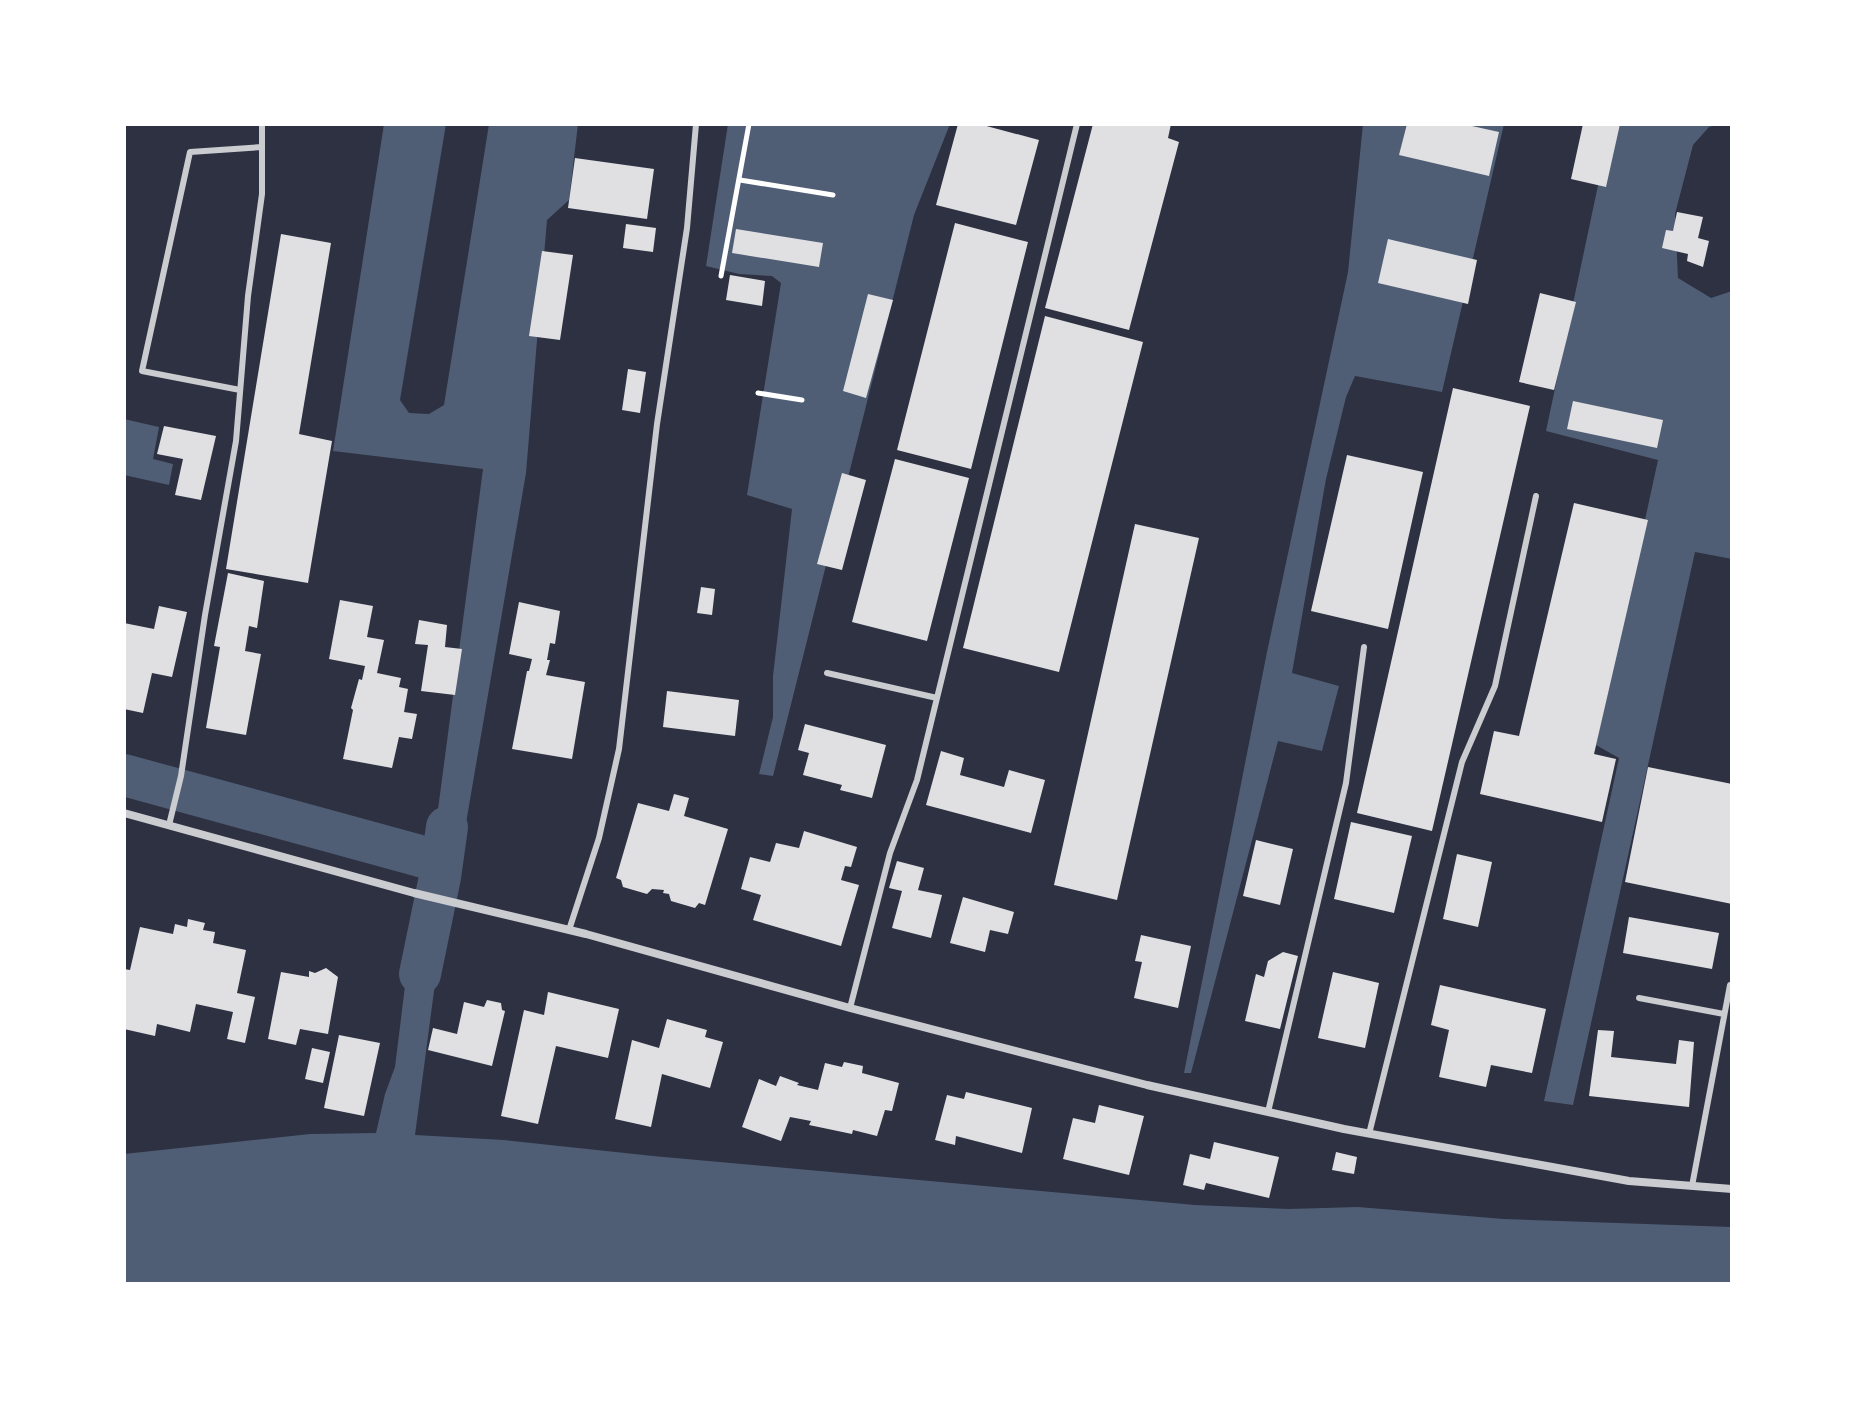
<svg xmlns="http://www.w3.org/2000/svg" width="1856" height="1408" viewBox="0 0 1856 1408" font-family="Overpass,sans-serif">
	<rect width="100%" height="100%" fill="#2d3142"/>
	<path fill="#4f5d75" d="M384 124H446L400 400 409 413 429 414 444 405 489 124H578L569 200 547 220 526 473 465 829 449 885 414 876 418 846 435 832 483 469 333 451Z
		M728 124H950L914 215 773 776 759 774 773 717V676L792 509 747 495 781 283 772 276 739 274 706 266Z
		M1363 124H1504L1442 392 1355 376 1346 397 1326 479 1292 673 1339 686 1322 751 1278 741 1191 1073H1184L1267 652 1348 272Z
		M1611 124H1719L1709 127 1693 145 1675 214 1678 278 1711 298 1732 291V559L1695 552 1573 1105 1544 1101 1619 758 1596 745 1658 460 1546 431Z
		M124 419 159 427 153 459 173 464 169 485 124 475Z
		M414 913 443 923 415 1135 504 1140 653 1156 1195 1205 1289 1209 1358 1207 1504 1219 1732 1227V1284H124V1154L310 1134 376 1133 385 1094 395 1067Z"/>
	<g fill="none" stroke-linecap="round" stroke-linejoin="round">
		<path stroke="#4f5d75" stroke-width="42" d="M124 775 442 862
			M420 974 440 877 447 827"/>
	</g>
	<path fill="#e0e0e3" d="M958 124H979L1039 140 1016 225 936 205Z
		M1093 124H1171L1168 138 1179 142 1129 330 1045 308Z
		M1407 124H1463L1499 132 1489 176 1399 155Z
		M1583 124H1620L1606 187 1571 179Z
		M575 158 654 169 647 219 568 208Z
		M1677 212 1703 217 1698 238 1709 241 1703 267 1687 261 1688 254 1662 248 1666 230 1673 231Z
		M955 223 1028 242 971 469 897 450Z
		M626 224 656 228 653 252 623 248Z
		M736 229 823 243 819 267 732 253Z
		M281 234 331 243 299 434 332 441 308 583 226 569Z
		M1388 239 1477 260 1468 304 1378 283Z
		M542 251 573 255 560 340 529 336Z
		M730 275 765 281 762 306 726 300Z
		M1540 293 1576 302 1554 390 1519 382Z
		M868 294 893 300 866 398 843 391Z
		M1045 316 1143 342 1059 672 963 648Z
		M628 369 646 372 640 413 622 410Z
		M1453 388 1530 406 1432 831 1357 813Z
		M1573 401 1663 420 1657 448 1567 429Z
		M164 426 216 436 201 500 175 495 183 459 157 454Z
		M1347 455 1423 472 1388 629 1311 611Z
		M895 459 969 478 927 641 852 622Z
		M842 473 866 480 842 570 817 564Z
		M1574 503 1648 520 1594 754 1616 759 1602 822 1480 794 1494 731 1519 736Z
		M1135 524 1199 538 1117 900 1054 885Z
		M228 573 264 581 257 628 249 626 245 651 261 654 246 735 206 728 220 647 214 646Z
		M701 587 715 589 712 615 697 613Z
		M340 600 373 606 367 637 384 640 377 673 401 678 399 687 408 689 404 712 417 714 412 739 399 737 392 768 343 759 353 710 351 708 359 679 362 680 365 666 329 659Z
		M519 602 560 611 555 644 550 643 547 660H550L546 675 585 682 572 759 512 749 527 671H529L532 659 509 654Z
		M159 606 187 612 172 677 152 673 143 713 124 709V623L154 629Z
		M419 620 447 625 445 647 462 649 455 695 421 691 428 645 415 644Z
		M667 691 739 700 735 736 663 727Z
		M805 724 886 745 872 798 840 790 842 785 803 775 809 753 798 750Z
		M941 751 964 758 960 775 1004 787 1009 770 1045 780 1031 833 926 805Z
		M1648 767 1732 784V904L1625 882Z
		M674 794 689 798 684 816 728 829 705 905 699 903 695 908 671 901 669 894 663 893 664 890 652 889 647 894 623 887 621 880 616 878 638 803 669 811Z
		M1351 822 1412 836 1394 913 1334 899Z
		M804 831 857 847 851 867 845 866 841 880 859 885 841 946 753 920 761 895 741 889 750 857 770 862 776 843 799 848Z
		M1256 840 1293 849 1280 905 1243 896Z
		M1457 854 1492 862 1478 927 1443 919Z
		M897 861 924 868 918 890 942 895 931 938 892 928 902 891 889 888Z
		M963 897 1014 912 1008 934 990 930 985 952 950 943Z
		M1629 917 1719 933 1712 969 1623 953Z
		M188 919 205 923 203 930 215 932 213 943 246 950 237 993 255 997 245 1043 227 1039 233 1012 196 1004 190 1032 157 1024 155 1036 124 1029V969L130 970 140 927 173 934 175 924 187 927Z
		M1141 935 1191 946 1178 1008 1134 998 1142 962 1135 961Z
		M1283 952 1298 956 1280 1029 1245 1021 1256 974 1264 977 1268 961Z
		M326 968 338 977 328 1034 300 1029 296 1045 268 1039 281 972 309 977V971L315 973Z
		M1333 972 1379 983 1365 1048 1318 1038Z
		M1440 985 1546 1009 1532 1073 1491 1065 1486 1087 1439 1077 1449 1030 1431 1025Z
		M548 992 619 1009 608 1058 556 1046 538 1124 501 1116 524 1010 544 1015Z
		M487 1000 501 1003 502 1010 505 1011 492 1066 428 1050 433 1028 457 1034 464 1002 484 1007Z
		M667 1019 707 1030 705 1037 723 1042 710 1088 662 1074 651 1127 615 1119 632 1040 659 1048Z
		M1598 1030 1614 1031 1611 1057 1676 1064 1679 1040 1694 1042 1689 1107 1589 1096Z
		M339 1035 380 1043 364 1116 324 1108Z
		M312 1048 330 1052 323 1083 305 1079Z
		M844 1062 863 1066 862 1073 899 1083 892 1111 885 1110 877 1136 853 1130 852 1134 809 1125 811 1121 790 1117 781 1141 742 1127 759 1079 776 1086 780 1076 799 1083 797 1085 818 1090 825 1063 842 1067Z
		M966 1092 1032 1108 1022 1153 956 1136 955 1145 935 1140 947 1095 964 1099Z
		M1099 1105 1144 1116 1129 1175 1063 1159 1073 1118 1095 1123Z
		M1214 1142 1279 1157 1269 1198 1206 1183 1204 1190 1183 1185 1190 1154 1210 1159Z
		M1336 1152 1357 1157 1354 1174 1332 1170Z"/>
	<g fill="none" stroke-linecap="round" stroke-linejoin="round">
		<path stroke="#fff" stroke-width="5" d="M740 180 833 195
			M721 276 749 124
			M758 393 802 400"/>
		<path stroke="#caccd0" stroke-width="6" d="M240 390 142 371 190 152 262 147
			M827 673 937 698
			M169 825 181 776 205 615 236 441 248 296 262 194V124
			M569 930 599 838 619 749 657 424 687 228 696 124
			M1639 998 1724 1014
			M850 1008 890 853 917 780 1077 124
			M1268 1112 1346 783 1364 647
			M1369 1134 1462 762 1495 686 1536 496
			M1692 1186 1730 985H1732"/>
		<path stroke="#caccd0" stroke-width="8" d="M124 813 414 893 586 934 850 1008 1147 1085 1344 1129 1629 1181 1732 1189"/>
	</g>
	<rect width="1856" height="1408" fill="none" stroke="#ffffff" stroke-width="252"/>
</svg>
